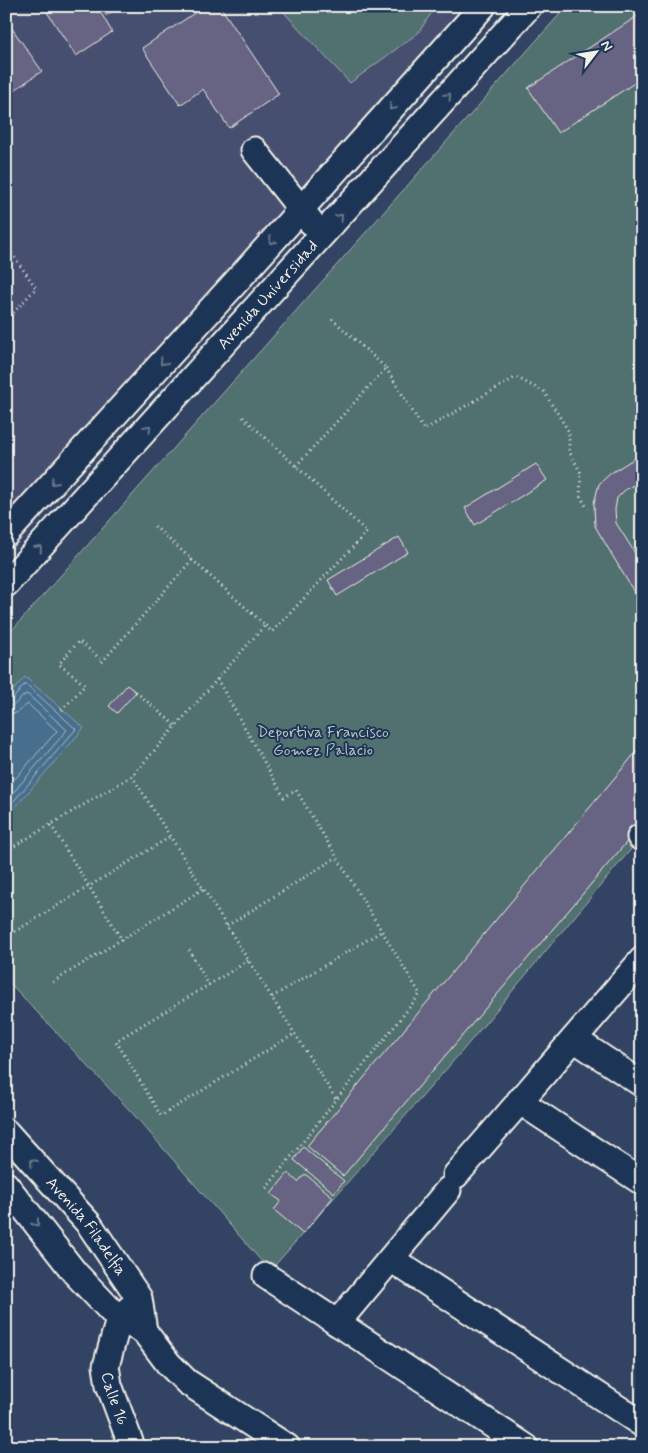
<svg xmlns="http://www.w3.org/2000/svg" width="648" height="1453" viewBox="0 0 648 1453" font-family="Mynerve,sans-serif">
	<rect width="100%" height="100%" fill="#334364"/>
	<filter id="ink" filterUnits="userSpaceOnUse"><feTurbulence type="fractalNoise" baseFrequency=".02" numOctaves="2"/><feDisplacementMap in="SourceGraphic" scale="10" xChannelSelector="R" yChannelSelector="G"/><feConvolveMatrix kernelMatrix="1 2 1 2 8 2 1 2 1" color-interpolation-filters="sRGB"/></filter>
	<g filter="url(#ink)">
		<path fill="#46506f" d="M6 6H489L6 559Z"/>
		<path fill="#517070" stroke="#a2b0ac" d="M99 6H119L120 7 106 16Z
			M278 6H436L418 33 350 83Z
			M567 6H642V836L463 1050 270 1271 135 1116 6 979V637Z"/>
		<path fill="#466e8d" stroke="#8ca2b1" d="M25 677 84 728 6 818V698Z"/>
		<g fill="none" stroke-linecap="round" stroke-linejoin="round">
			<path stroke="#aebdc4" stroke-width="1" d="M6 701 12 700 24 685H27L76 729 6 810
				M6 707C17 707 19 697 27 694L67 730 6 801
				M6 715 16 713 28 704 57 731 6 789"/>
		</g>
		<path fill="#666483" stroke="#f4f1e8" d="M43 6H97L112 32 76 56Z
			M205 6H220L279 94 229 128 203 89 180 105 142 48Z
			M642 13V78L558 133 528 88Z
			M6 20 42 71 6 96Z
			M640 455 642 458V480L625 490 617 498 615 510 616 523 642 564 641 604 595 526 594 503 599 484 611 473Z
			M536 464 547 480 475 525 465 508Z
			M399 537 408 552 337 596 328 580Z
			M127 685 136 692 117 713 109 706Z
			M642 745V824L343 1176 307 1146Z
			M303 1147 344 1181 334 1193 294 1160Z
			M288 1173 298 1182 305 1174 333 1197 303 1234 274 1210 281 1201 271 1194Z"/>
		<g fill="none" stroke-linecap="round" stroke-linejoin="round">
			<g stroke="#f4f1e8" stroke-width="29">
				<g id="minor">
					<path d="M254 150 311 222"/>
					<path d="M6 534 234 284 483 6"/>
					<path id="s1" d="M6 584 529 6"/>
					<path d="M640 837 642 838"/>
					<path d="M574 1039 642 1084"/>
					<path d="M519 1101 642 1182"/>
					<path id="s2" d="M6 1132 89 1224 139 1298 144 1331"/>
					<path d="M456 1175 642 960"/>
					<path d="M6 1185 75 1273 119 1319 144 1331 168 1363 187 1382 287 1447"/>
					<path d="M391 1259 642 1424"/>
					<path d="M266 1276 526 1447"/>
					<path id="s3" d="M130 1308 119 1319 106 1366 109 1385 132 1447"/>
					<path d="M337 1323 448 1190"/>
				</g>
			</g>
			<path stroke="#f4f1e8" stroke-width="3" stroke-dasharray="1 4" stroke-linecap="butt" d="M6 245 36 288 6 321
				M386 368 424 430 516 377 544 392 569 432V451L581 473 580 496 588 509
				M243 417 367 532 272 632 265 625
				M296 466 386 368 332 319
				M102 662 192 560
				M217 679 284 797 296 790 420 994 264 1191
				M136 692 176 726
				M62 710 85 685 59 664 79 641 103 661
				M132 776 336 1099
				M51 825 122 940
				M6 851 132 776 265 625 152 524
				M227 926 337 857
				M6 937 170 837
				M189 950 209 985
				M248 961 116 1041 161 1116 294 1034
				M53 982 203 889
				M272 997 382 931"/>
			<use href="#minor" stroke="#1d3557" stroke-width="25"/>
		</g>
		<defs><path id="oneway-chevron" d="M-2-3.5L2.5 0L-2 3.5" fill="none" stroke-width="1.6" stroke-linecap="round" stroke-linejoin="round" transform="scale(1.25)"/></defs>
		<g stroke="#68778a">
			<use href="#oneway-chevron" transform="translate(448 96) rotate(-48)"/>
			<use href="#oneway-chevron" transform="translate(392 107) rotate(132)"/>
			<use href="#oneway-chevron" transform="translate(340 217) rotate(-48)"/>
			<use href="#oneway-chevron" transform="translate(272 241) rotate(131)"/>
			<use href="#oneway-chevron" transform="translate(163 362) rotate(132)"/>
			<use href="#oneway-chevron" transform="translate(148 428) rotate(-48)"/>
			<use href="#oneway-chevron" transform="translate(54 482) rotate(132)"/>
			<use href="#oneway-chevron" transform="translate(39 548) rotate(-48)"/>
			<use href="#oneway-chevron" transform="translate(33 1162) rotate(-132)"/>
			<use href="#oneway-chevron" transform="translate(36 1223) rotate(52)"/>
		</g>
	</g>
	<g text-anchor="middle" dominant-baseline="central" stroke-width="4" stroke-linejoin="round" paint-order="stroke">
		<g font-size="16" fill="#f4f1e8" stroke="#1d3557">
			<text stroke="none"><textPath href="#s1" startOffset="390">Avenida Universidad</textPath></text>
			<text stroke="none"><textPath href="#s2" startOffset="124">Avenida Filadelfia</textPath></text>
			<text stroke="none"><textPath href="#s3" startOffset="98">Calle 16</textPath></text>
		</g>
		<g font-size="16" fill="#bbc4be" stroke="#1d3557">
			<text x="323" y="732">Deportiva Francisco<tspan x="323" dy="18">Gomez Palacio</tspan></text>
		</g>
	</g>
	<rect width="648" height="1453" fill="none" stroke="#1d3557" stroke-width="25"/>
	<rect x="12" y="12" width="623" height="1428" fill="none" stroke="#f4f1e8" stroke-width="2" filter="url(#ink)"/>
	<g transform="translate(596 52) rotate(59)" stroke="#1d3557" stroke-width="4" paint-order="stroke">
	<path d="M0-4L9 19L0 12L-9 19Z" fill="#f4f1e8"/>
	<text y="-8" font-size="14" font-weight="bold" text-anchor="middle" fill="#f4f1e8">N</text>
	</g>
</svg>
